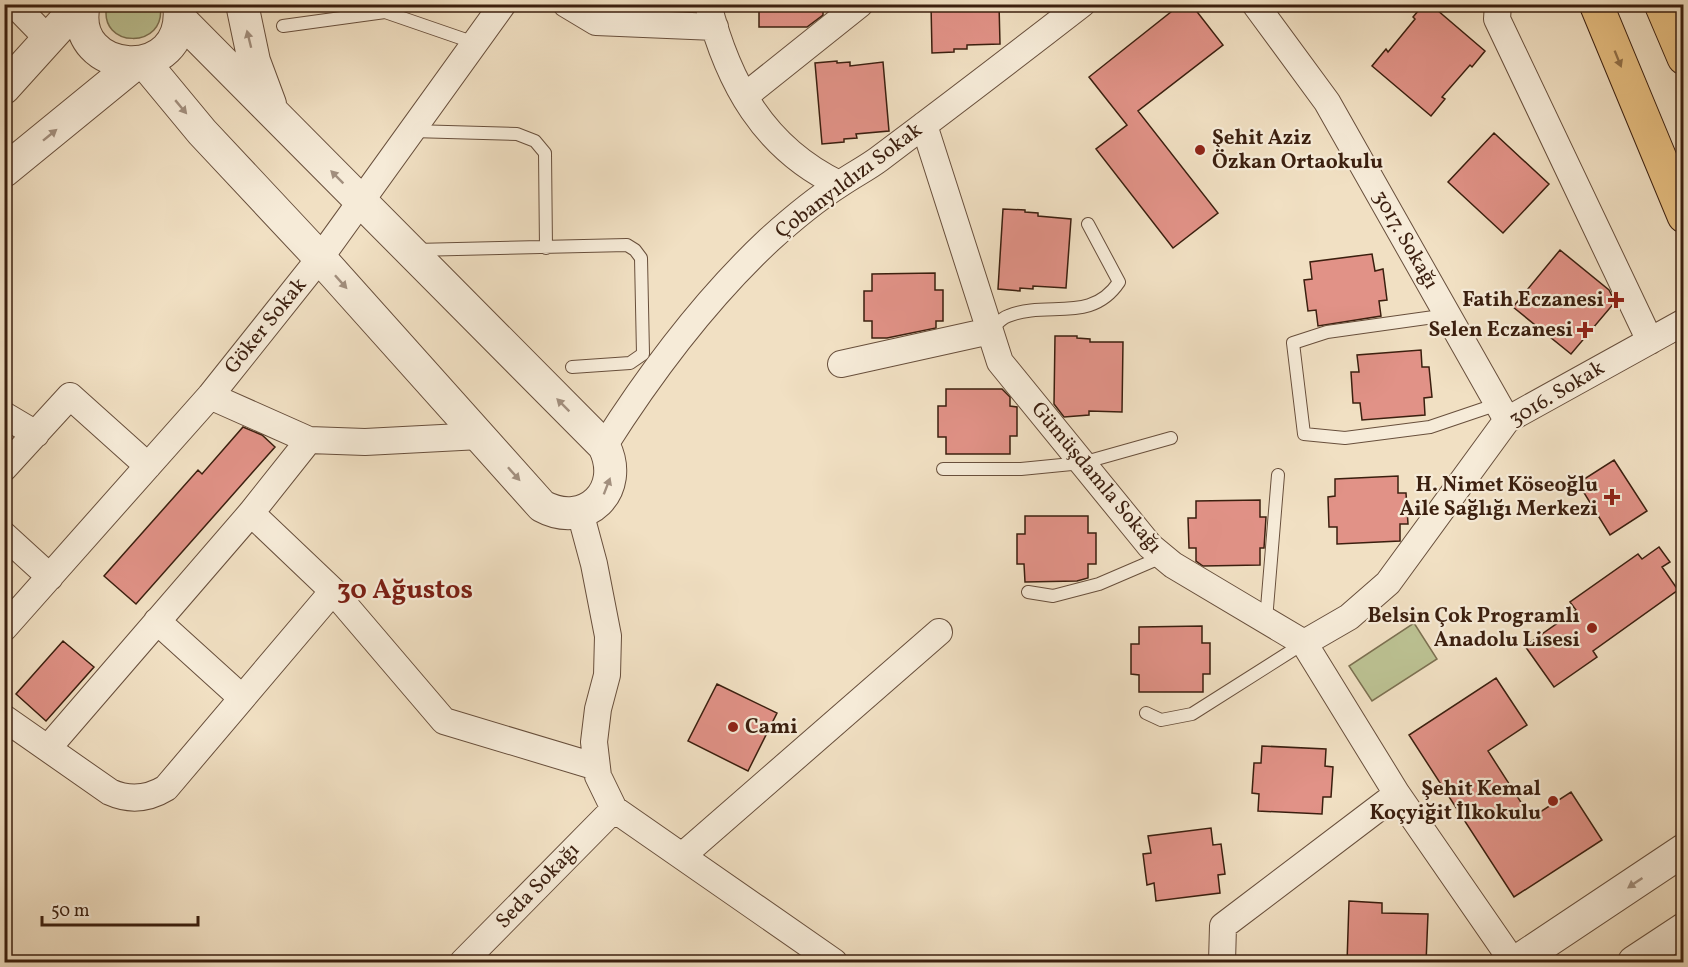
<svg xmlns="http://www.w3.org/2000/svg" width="1688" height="967" viewBox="0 0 1688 967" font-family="Vollkorn,serif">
	<rect width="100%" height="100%" fill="#f1e0c3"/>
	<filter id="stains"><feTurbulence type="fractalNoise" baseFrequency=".00333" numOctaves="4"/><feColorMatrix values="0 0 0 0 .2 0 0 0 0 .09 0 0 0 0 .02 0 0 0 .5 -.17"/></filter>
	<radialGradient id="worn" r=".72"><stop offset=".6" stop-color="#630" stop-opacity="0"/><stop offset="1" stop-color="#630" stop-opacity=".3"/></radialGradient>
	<path fill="#bcc293" stroke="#7c7051" stroke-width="1.5" d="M160 5C168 50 97 49 107 5Z
		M1414 623 1437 659 1372 701 1349 666Z"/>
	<path fill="#e19287" stroke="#3b1f0f" stroke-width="1.5" d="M759 4H823V15L807 27H759Z
		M931 4H999L1000 44 967 45V49H954V52L932 53Z
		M1181 4H1191L1223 45 1138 111 1218 213 1173 248 1096 149 1127 125 1089 77Z
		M1424 4H1430L1485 51 1472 67 1470 65 1442 97 1445 99 1431 116 1372 66 1386 49 1388 52 1415 19 1413 17Z
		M837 61V63L850 62V66L883 62 889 131 856 134 857 138 844 139V142L822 144 815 63Z
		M1494 133 1549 184 1503 233 1448 182Z
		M1003 209 1025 210V212L1038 213V216L1071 219 1066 288 1033 286V289L1020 288V291L998 289Z
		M1560 250 1609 290 1615 302 1571 354 1513 307Z
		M1372 254 1375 271 1383 269 1387 300 1379 301 1381 316 1318 326 1316 310 1308 311 1304 280 1312 279 1310 262Z
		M935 273V290H943V321H936V328L887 338H872V321H864V291H872V274Z
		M1055 336H1077V338L1090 339V342H1123L1122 412 1089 411V415L1064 417 1054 404Z
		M1421 350 1422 367H1429L1432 397 1424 398 1425 415 1362 420 1360 403H1353L1351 372H1359L1357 355Z
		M946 389H1002L1010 397V406L1017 407V436H1010V454H946V437H938V406H946Z
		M243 427 262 435 275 447 136 604 104 576 198 470 202 474Z
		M1614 460 1647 511 1610 535 1578 483Z
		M1398 476V493H1406L1408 524H1400V541L1337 544V527H1329L1328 497 1335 496V479Z
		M1260 500V517H1266L1264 548H1260V565L1203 566 1196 561V548H1189L1188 518H1196V501Z
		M1025 516H1088V533H1096V564H1088V578L1077 581 1025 582 1024 564H1017V534H1025Z
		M1659 547 1670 562 1662 567 1678 590 1593 651 1597 657 1554 687 1525 646 1576 610 1570 602 1638 554 1642 559Z
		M1202 626V643H1210V674H1203V692H1139V675L1131 674V644H1139V627Z
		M63 641 94 667 46 721 16 694Z
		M1496 678 1527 725 1488 751 1531 818 1571 792 1602 840 1514 897 1409 735Z
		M717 684 777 713 748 771 688 741Z
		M1262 746 1326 749 1325 766 1333 767 1331 797H1323L1322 814 1258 811 1259 794 1252 793 1254 763H1261Z
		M1211 828 1213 845 1221 844 1225 874 1218 875 1220 893 1156 901 1154 883 1147 885 1143 854 1151 853 1148 836Z
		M1349 901 1382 903V913L1428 914 1426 963H1347Z"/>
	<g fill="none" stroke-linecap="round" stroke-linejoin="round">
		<g stroke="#684f3c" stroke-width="14">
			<path id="service" d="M283 26 385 12 475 43
				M412 131 517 134 535 141 545 153 546 248
				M415 250 627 245 635 250 641 258 643 354 630 363 572 367
				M1448 315 1327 332 1293 343 1304 434 1345 438 1430 427 1498 404
				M990 331C995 326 1001 318 1008 316 1048 300 1091 324 1119 282L1088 224
				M943 469H1021L1082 463 1171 438
				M1028 592 1053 596 1099 584 1162 557
				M1266 620 1278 475
				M1146 713 1161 720 1192 714 1304 643"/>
		</g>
		<g stroke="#684f3c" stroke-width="28">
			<path id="minor" d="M14 4 48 39
				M566 4 596 22 715 27
				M708 4C728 83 764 148 839 184
				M1255 4 1327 102 1507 420
				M1498 4 1497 19 1650 341
				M745 96 860 4
				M924 125 1000 362 1150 546 1173 565 1304 643 1397 794 1513 962
				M841 364 990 331
				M210 396 309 440 365 442 480 436
				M4 415 36 434
				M604 446C651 372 705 300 769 240 791 220 815 200 840 184 853 175 867 168 879 159 947 108 1015 56 1082 4
				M4 468 70 396 148 466
				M580 512 594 564 608 636 607 675 598 709 594 742 598 776 614 809 834 962
				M4 535 50 577
				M333 591 444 721 597 767
				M157 621 242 698
				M4 628 210 396 320 258 503 4
				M1304 643 1349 617 1388 583 1507 420 1684 322
				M4 718 110 792C130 801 148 799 166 788L333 591 251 513
				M48 748 251 513 309 440
				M682 856 939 632
				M463 962 614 809
				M1222 962 1223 926 1397 794"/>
		</g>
		<g stroke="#684f3c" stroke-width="34">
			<path id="tertiary" d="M84 4C67 77 190 86 179 4
				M242 4 254 61 270 104
				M144 62 202 132 320 258 542 506C586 530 626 490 604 446L180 19
				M4 88 80 4
				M4 171 135 64
				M1516 962 1684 850
				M1634 962 1684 929"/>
		</g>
		<g stroke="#3b1f0f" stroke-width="35">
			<path id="primary" d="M1596 4 1684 216
				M1661 4 1684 58"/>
		</g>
		<use href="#service" stroke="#f6ebd8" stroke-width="12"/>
		<use href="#minor" stroke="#f6ebd8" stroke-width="26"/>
		<use href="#tertiary" stroke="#f6ebd8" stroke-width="32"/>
		<use href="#primary" stroke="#e8c082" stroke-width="33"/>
	</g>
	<defs><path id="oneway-solid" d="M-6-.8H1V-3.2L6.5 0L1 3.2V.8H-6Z" transform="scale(1.5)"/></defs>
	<g fill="#a28f7e">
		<use href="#oneway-solid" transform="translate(249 39) rotate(-104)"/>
		<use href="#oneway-solid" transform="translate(181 107) rotate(50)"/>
		<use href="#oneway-solid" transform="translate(50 135) rotate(-39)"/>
		<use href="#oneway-solid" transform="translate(337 177) rotate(-135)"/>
		<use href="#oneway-solid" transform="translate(341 282) rotate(48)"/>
		<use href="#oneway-solid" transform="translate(563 405) rotate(-135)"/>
		<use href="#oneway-solid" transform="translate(514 474) rotate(48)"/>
		<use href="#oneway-solid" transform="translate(607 486) rotate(-69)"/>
		<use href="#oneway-solid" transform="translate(1635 883) rotate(146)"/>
	</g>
	<use fill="#927048" href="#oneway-solid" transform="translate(1618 59) rotate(68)"/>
	<g fill="#8f2418" stroke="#f6ebd8" stroke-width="2">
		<circle cx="1200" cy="150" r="6"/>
		<path d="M1613 291h6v6h6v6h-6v6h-6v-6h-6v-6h6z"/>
		<path d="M1582 321h6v6h6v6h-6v6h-6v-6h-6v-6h6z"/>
		<path d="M1609 488h6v6h6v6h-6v6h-6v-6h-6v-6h6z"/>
		<circle cx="1592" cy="628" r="6"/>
		<circle cx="733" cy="727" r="6"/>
		<circle cx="1553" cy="801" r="6"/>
	</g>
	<g text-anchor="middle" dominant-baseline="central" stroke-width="4.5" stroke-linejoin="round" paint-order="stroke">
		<g font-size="21" font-weight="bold" fill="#3b1f0f" stroke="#f6ebd8" text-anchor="end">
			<text x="1212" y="138" text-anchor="start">Şehit Aziz<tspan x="1212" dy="24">Özkan Ortaokulu</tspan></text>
			<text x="1604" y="300">Fatih Eczanesi</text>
			<text x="1573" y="330">Selen Eczanesi</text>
			<text x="1598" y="485">H. Nimet Köseoğlu<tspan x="1598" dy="24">Aile Sağlığı Merkezi</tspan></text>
			<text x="1580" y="616">Belsin Çok Programlı<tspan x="1580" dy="24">Anadolu Lisesi</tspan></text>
			<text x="745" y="727" text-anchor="start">Cami</text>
			<text x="1541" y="789">Şehit Kemal<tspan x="1541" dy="24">Koçyiğit İlkokulu</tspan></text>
		</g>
		<g font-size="21" fill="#3b1f0f" stroke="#f6ebd8">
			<text transform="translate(849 181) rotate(-37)">Çobanyıldızı Sokak</text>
			<text transform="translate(1405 240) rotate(60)">3017. Sokağı</text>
			<text transform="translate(266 326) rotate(-51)">Göker Sokak</text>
			<text transform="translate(1557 394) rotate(-31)">3016. Sokak</text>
			<text transform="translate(1096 478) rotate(50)">Gümüşdamla Sokağı</text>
			<text transform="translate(538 886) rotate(-46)">Seda Sokağı</text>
		</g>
		<g font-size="27" font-weight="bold" fill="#7a1f14" stroke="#f6ebd8">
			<text x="405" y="591">30 Ağustos</text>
		</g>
	</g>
	<rect width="1688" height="967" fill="none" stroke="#f1e0c3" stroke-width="24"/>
	<rect x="6" y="6" width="1676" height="955" fill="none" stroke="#3b1f0f" stroke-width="3"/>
	<rect x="12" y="12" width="1664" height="943" fill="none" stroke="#3b1f0f" stroke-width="1.5"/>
	<path d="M42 916v9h156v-9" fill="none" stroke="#3b1f0f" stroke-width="3"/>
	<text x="51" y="916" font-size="18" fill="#3b1f0f" stroke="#f6ebd8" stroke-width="4.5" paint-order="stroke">50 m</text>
	<rect width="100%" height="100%" filter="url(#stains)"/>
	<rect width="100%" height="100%" fill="url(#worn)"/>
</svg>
